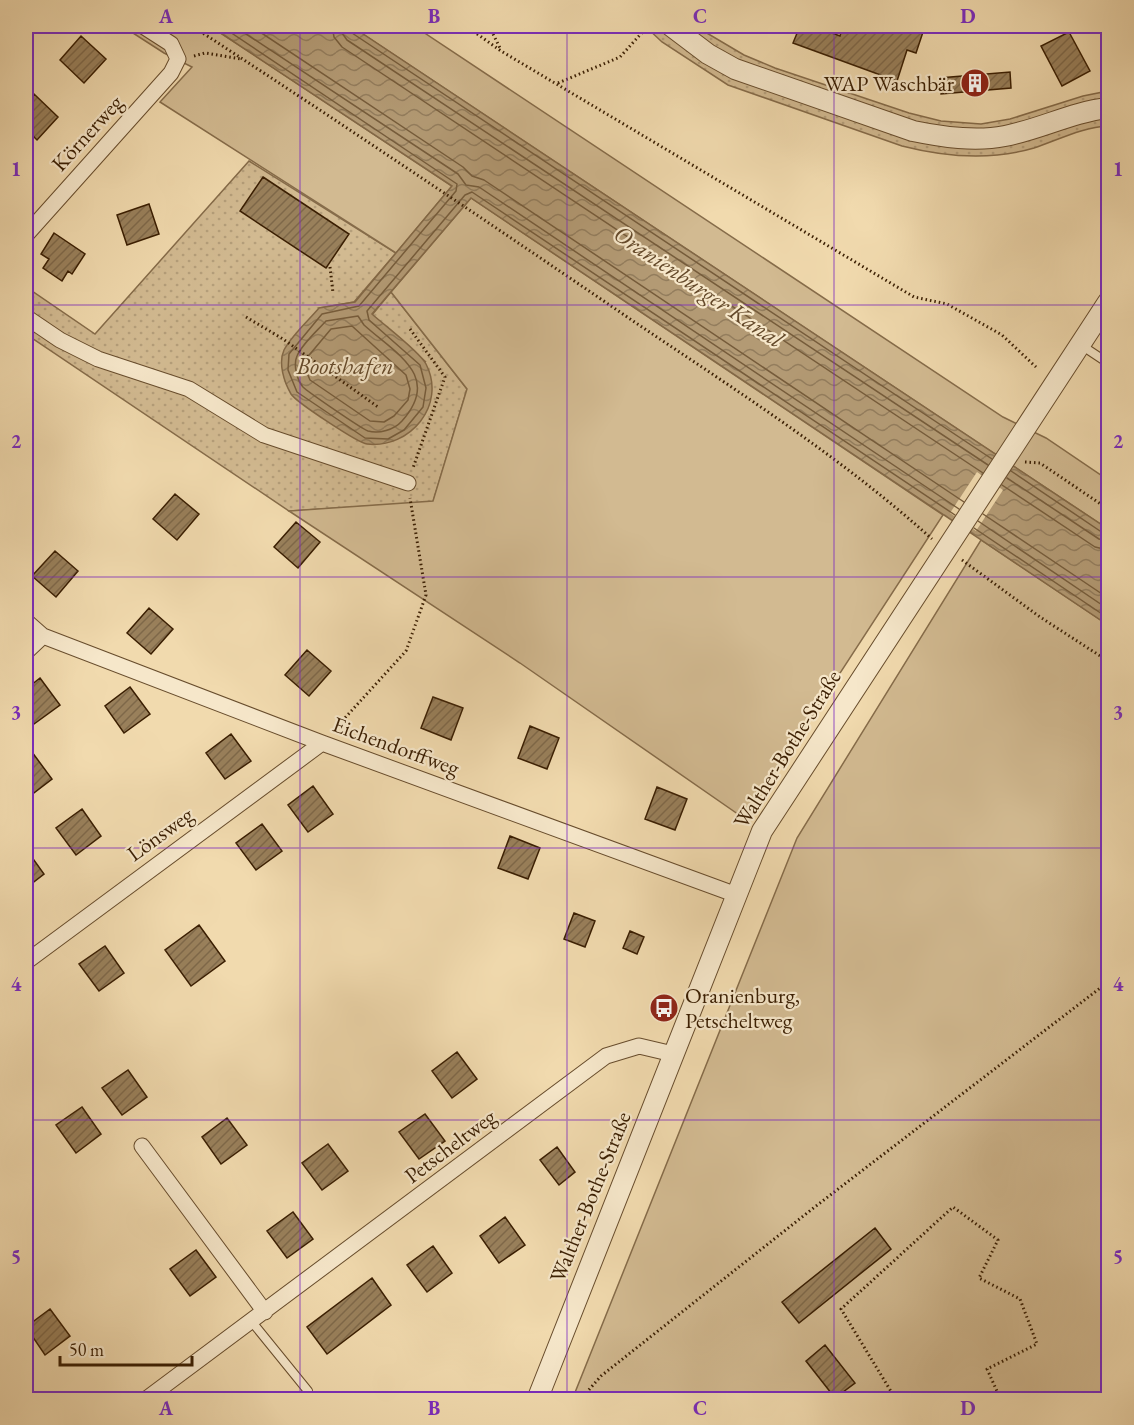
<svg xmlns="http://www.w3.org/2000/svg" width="1134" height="1425" viewBox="0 0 1134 1425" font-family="'EB Garamond',serif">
	<defs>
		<pattern id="grass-dots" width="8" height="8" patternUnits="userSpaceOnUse" patternTransform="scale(1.5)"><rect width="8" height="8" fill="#d2ba91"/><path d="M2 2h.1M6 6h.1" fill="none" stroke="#b59f7b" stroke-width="1.8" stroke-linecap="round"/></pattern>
		<pattern id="water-waves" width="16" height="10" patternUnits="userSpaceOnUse" patternTransform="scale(1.5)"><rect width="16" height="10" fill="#b39a74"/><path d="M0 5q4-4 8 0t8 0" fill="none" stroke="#937d5d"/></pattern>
		<pattern id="building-hatch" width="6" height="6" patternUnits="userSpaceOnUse" patternTransform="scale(1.5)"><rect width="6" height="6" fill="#99805b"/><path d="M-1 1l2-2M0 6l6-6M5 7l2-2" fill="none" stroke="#7e6849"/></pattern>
	</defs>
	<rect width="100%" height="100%" fill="#f1daae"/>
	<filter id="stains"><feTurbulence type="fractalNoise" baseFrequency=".00333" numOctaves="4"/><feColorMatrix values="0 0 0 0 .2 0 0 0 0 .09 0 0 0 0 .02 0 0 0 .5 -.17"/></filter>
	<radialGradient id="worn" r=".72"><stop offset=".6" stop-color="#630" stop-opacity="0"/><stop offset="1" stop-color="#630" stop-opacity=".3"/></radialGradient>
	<path fill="url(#grass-dots)" stroke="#866c4a" stroke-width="1.5" d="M645 26H695L744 55 775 68 909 113 941 121 981 124 1010 119 1083 96 1108 91V126C1083 127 1058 140 1034 148 990 161 945 157 902 146L728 85 662 42Z
		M249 161 396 253 354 302 319 308 426 362 372 315 391 292 467 389 433 502 289 511 26 334V287L95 334Z"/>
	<path fill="#d2ba91" stroke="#866c4a" stroke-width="1.5" d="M122 26H210L452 186 396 253 160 102 192 67 164 53Z
		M351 26H414L1003 417 1046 438 1108 480V529Z
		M471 198 943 515 745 819 520 663 289 511 433 501 467 389 391 292Z
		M981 540 1108 625V1399L572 1400 797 838Z"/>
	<path fill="url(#water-waves)" stroke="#836846" stroke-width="1.5" d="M210 26H351L1108 529V625L471 198 372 314C384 325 420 352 426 364 447 405 410 449 367 444 358 443 296 402 291 394 284 382 278 363 284 350 292 335 308 321 319 308L355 302 452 186Z"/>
	<path fill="#f1daae" d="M977 472 1003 490 976 531 950 513Z"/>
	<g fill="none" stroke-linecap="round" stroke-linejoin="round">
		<path stroke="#765c3b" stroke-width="1.5" d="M221 26 457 184 456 191 359 306 322 314 289 354 288 370 297 392 365 438 388 439 404 430 423 407 426 388 420 365 369 320 367 311 465 195 472 192 955 515
			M234 26 458 174 466 185 479 187 959 509
			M251 26 463 167 472 176 484 180 964 502
			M332 26 334 37 342 47 983 473
			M341 26 342 33 347 40 988 465
			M348 26 352 33 992 459
			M358 316 364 325C396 354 442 376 402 421 394 430 379 434 368 431 362 429 308 392 303 387 297 380 293 365 297 356 302 344 317 331 326 321Z
			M352 326 406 375 410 389 408 400 394 416 384 422 370 421 310 380 305 368V360L331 329Z
			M1011 471 1103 533 1108 534
			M1007 478 1099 539 1108 541
			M1002 485 1095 547 1108 550
			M983 514 1108 598
			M978 521 1108 609
			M974 528 1108 618"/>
	</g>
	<path fill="url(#building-hatch)" stroke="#3a1e02" stroke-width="1.5" d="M800 26H813L840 36 843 26H895L907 30 909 26H925L916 53 907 50 897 81 793 43Z
		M1069 32 1090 71 1062 86 1041 46Z
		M81 36 106 59 84 83 60 60Z
		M1010 72 1011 88 941 94 939 78Z
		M34 94 58 117 37 140 26 129V103Z
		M263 177 349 234 326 268 240 211Z
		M149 204 159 234 127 245 117 215Z
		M54 233 85 254 72 274 68 271 62 281 43 268 49 259 41 254Z
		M175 494 199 514 177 540 153 519Z
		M296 522 320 542 298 568 274 547Z
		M55 551 78 571 56 597 32 576Z
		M149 608 173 629 151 654 127 633Z
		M307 650 331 671 309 696 285 675Z
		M40 678 60 705 34 724 26 712V689Z
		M130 687 150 714 124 733 105 706Z
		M433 697 463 708 451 740 421 728Z
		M530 726 559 738 547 769 518 758Z
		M231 734 251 761 225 779 206 753Z
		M26 744 52 779 26 799Z
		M313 786 333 814 308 832 288 805Z
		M657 787 687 799 675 830 645 819Z
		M82 809 101 836 76 855 56 828Z
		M262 824 282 851 256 870 236 843Z
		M510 836 540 848 528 879 498 868Z
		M26 849 44 874 26 888Z
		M574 913 595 921 585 947 564 939Z
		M199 925 225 961 191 986 165 950Z
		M630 931 644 937 637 954 623 948Z
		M105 946 124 973 99 991 79 964Z
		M457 1052 477 1079 452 1098 432 1071Z
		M128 1070 147 1097 122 1115 102 1088Z
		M82 1107 101 1134 76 1153 56 1125Z
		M425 1114 445 1141 419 1159 399 1132Z
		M227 1118 247 1145 221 1164 202 1137Z
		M328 1144 348 1171 322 1190 302 1163Z
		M557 1147 575 1172 559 1185 540 1160Z
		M293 1212 313 1239 287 1258 267 1231Z
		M505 1217 525 1245 499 1263 480 1236Z
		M875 1228 891 1249 799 1323 782 1302Z
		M433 1246 452 1273 427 1292 407 1265Z
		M196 1250 216 1277 190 1296 170 1269Z
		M372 1278 391 1305 327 1354 307 1327Z
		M50 1309 70 1336 45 1355 26 1327Z
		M825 1345 855 1383 835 1398 806 1361Z"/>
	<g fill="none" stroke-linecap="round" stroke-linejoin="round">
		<g stroke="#684d2d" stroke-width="10">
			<path id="service" d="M1081 345 1108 363
				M252 1322 308 1391"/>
		</g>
		<g stroke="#684d2d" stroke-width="17">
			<path id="minor" d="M26 235 171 73 178 59 171 44 143 26
				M26 317 60 340 98 359 189 389 264 435 408 483
				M26 621 43 636 322 743 734 894
				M26 652 43 636
				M26 962 322 743
				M142 1146 265 1312
				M145 1400 606 1056 639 1046 673 1054"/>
		</g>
		<g stroke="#684d2d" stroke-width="22">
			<path id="tertiary" d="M671 26 708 54 735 69 913 131C942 137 975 142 1005 136 1041 129 1072 112 1108 108
				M537 1400 762 831 1108 302"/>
		</g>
		<path stroke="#3a1e02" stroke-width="3" stroke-dasharray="1.5 3" stroke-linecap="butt" d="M192 26C341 123 488 222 636 323 737 391 841 457 932 539
			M466 26 501 51 914 297 947 304 1002 335 1036 367
			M489 26 500 48
			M194 56 205 53 241 59
			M558 83 620 57 648 26
			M330 267 333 293
			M246 317 283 339 378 407
			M410 329 445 377 413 468
			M1025 462 1040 463 1108 509
			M962 560 1040 617 1108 661
			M333 731 406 651 426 595 410 498
			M580 1400 601 1376 816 1206 1108 982
			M915 1400 892 1393 841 1309 953 1207 998 1240 979 1278 1020 1299 1037 1344 987 1369 1001 1400"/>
		<use href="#service" stroke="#f6e7ca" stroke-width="8"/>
		<use href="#minor" stroke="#f6e7ca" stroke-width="15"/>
		<use href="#tertiary" stroke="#f6e7ca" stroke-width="20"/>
	</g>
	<path fill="none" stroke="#7b2cbf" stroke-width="1.5" stroke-opacity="0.55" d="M300 26V1400M567 26V1400M834 26V1400M26 305H1108M26 577H1108M26 848H1108M26 1120H1108"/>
	<defs>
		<g id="building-disc" transform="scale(1.5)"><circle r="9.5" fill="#8f2418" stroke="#f6e7ca"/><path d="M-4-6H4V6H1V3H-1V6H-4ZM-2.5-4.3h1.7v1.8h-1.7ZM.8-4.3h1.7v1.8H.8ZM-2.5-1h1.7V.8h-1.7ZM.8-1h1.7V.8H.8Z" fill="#fff"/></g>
		<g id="bus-disc" transform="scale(1.5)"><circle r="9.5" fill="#8f2418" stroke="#f6e7ca"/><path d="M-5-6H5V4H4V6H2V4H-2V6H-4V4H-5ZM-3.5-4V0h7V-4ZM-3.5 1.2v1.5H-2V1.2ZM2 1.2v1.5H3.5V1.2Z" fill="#fff"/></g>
	</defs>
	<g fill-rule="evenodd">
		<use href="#building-disc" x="975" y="83"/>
		<use href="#bus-disc" x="664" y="1008"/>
	</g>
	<g text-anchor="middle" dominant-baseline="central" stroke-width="4.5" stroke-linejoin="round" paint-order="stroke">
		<g font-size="22" fill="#3a1e02" stroke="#f6e7ca" text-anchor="end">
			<text x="954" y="83">WAP Waschbär</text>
			<text x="685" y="995" text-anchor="start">Oranienburg,<tspan x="685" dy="25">Petscheltweg</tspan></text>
		</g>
		<g font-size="22" fill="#3a1e02" stroke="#f6e7ca">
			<text transform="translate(87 133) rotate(-48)">Körnerweg</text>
			<text transform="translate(396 746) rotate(20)">Eichendorffweg</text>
			<text transform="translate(787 749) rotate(-58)">Walther-Bothe-Straße</text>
			<text transform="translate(160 834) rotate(-36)">Lönsweg</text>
			<text transform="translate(450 1146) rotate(-37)">Petscheltweg</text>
			<text transform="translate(590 1197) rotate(-68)">Walther-Bothe-Straße</text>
		</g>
		<g font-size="24" font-style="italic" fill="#64492a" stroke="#f6e7ca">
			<text transform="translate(699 286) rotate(34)">Oranienburger Kanal</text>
			<text x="345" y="365">Bootshafen</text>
		</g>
	</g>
	<rect width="1134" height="1425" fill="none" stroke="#f1daae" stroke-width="66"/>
	<path d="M60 1356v9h132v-9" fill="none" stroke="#3a1e02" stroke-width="3"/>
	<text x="69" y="1356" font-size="18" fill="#3a1e02" stroke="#f6e7ca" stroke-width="4.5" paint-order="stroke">50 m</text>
	<rect x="33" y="33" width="1068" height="1359" fill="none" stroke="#7b2cbf" stroke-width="2"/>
	<g font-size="20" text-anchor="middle" font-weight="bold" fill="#7b2cbf">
		<text x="166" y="23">A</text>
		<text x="434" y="23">B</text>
		<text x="700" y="23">C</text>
		<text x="968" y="23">D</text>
		<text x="16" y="176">1</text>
		<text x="1118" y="176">1</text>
		<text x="16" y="448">2</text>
		<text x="1118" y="448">2</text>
		<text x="16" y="719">3</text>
		<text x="1118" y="719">3</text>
		<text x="16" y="991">4</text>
		<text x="1118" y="991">4</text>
		<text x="16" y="1263">5</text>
		<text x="1118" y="1263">5</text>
		<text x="166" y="1415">A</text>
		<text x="434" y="1415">B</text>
		<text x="700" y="1415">C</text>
		<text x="968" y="1415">D</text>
	</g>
	<rect width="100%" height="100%" filter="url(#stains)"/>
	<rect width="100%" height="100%" fill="url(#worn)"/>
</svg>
